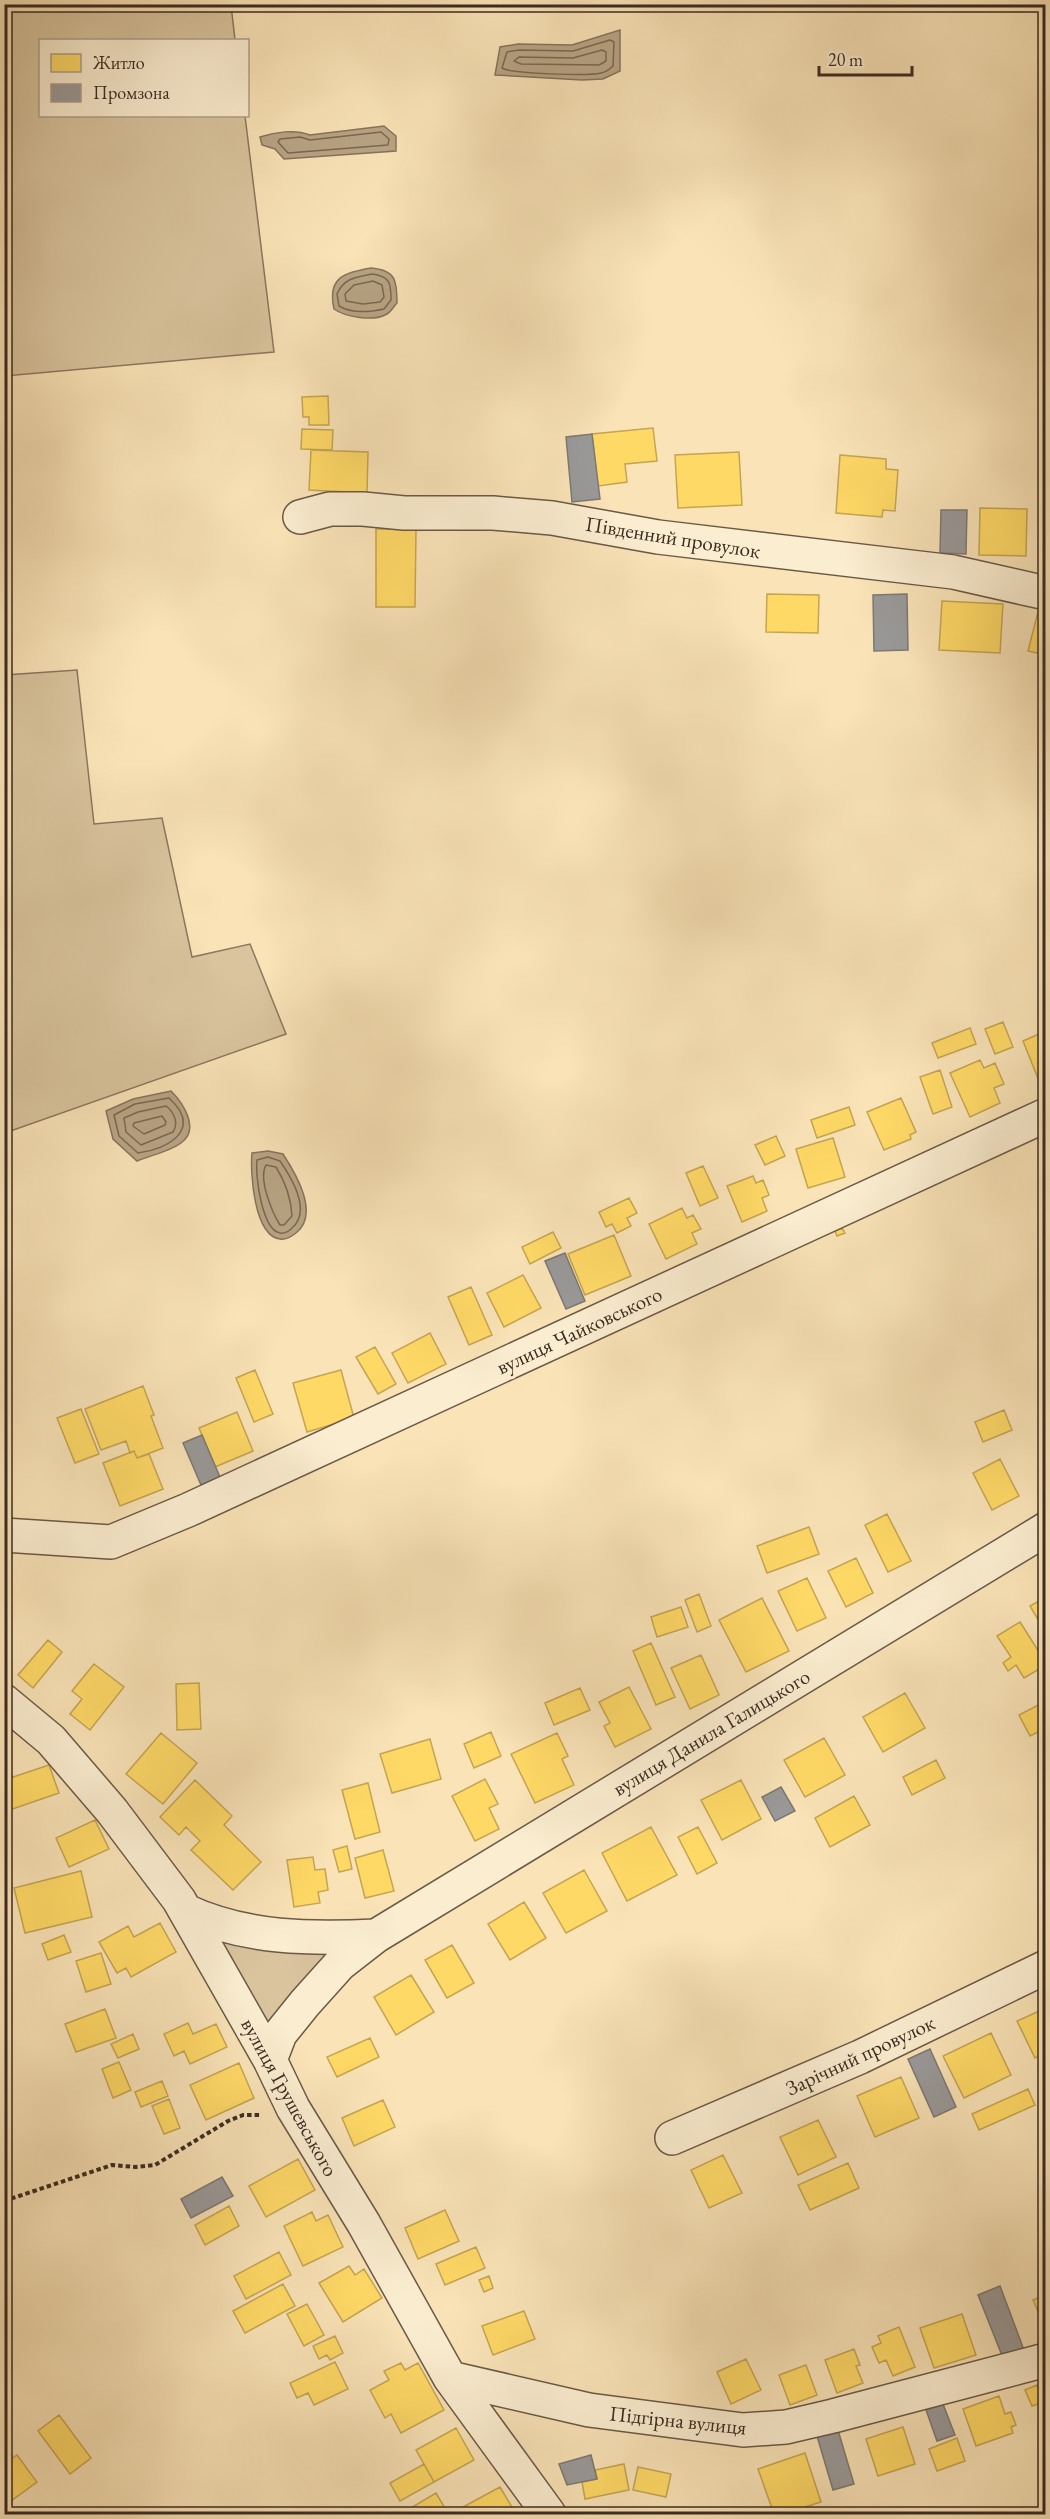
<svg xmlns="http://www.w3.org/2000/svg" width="1050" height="2519" viewBox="0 0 1050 2519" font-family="'EB Garamond',serif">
	<rect width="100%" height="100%" fill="#f9e3b7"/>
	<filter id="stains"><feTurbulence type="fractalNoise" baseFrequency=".00333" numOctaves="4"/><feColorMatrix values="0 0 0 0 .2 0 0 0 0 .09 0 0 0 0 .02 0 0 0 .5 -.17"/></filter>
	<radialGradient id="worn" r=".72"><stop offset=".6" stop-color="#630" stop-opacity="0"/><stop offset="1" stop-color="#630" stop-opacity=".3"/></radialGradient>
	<path fill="#d9c49e" stroke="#8a7860" stroke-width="1.5" d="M5 4 231 5 235 40H40V116H245L274 352 5 376Z
		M77 670 94 824 162 818 192 957 250 944 286 1034 5 1133V675Z
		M201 1918 345 1937 270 2060Z"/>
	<path fill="#b8a484" stroke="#86745d" stroke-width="1.5" d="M620 30V71L603 79 582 80 495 75 500 47 518 44 572 45Z
		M384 126 396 136V151L284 159 275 149 262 145 260 137C275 132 295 129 310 135Z
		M371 268C396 270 397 281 397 303 394 306 391 312 387 314 374 322 345 317 334 309 327 277 344 273 371 268Z
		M171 1091C182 1102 201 1129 181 1143 169 1152 151 1155 137 1161L113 1139 106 1111 133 1099Z
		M268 1151 283 1154C296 1174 320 1214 296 1233 291 1237 286 1240 280 1239 254 1236 250 1172 252 1153Z"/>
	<path fill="#ffd966" stroke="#c4a552" stroke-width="1.5" d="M328 396 329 425H309V417H303L302 397Z
		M653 428 657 461 625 464 627 482 598 486 592 434Z
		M302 429 333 430 332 450 301 449Z
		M311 450 368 452 367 493 309 490Z
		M739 452 742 505 678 508 675 455Z
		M840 455 886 459V469L898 470 895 511 883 510 882 517 836 513Z
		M980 508 1027 509 1026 556 979 555Z
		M376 529H416L415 607H376Z
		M767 594 819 595 818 633 766 632Z
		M942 601 1003 604 1000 653 939 650Z
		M1039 608 1046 610V655L1028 651Z
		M1003 1022 1013 1047 995 1054 985 1029Z
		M970 1028 976 1044 938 1058 932 1043Z
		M1046 1031V1079L1039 1081 1023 1041Z
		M980 1060 984 1068 995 1063 1004 1084 994 1088 1000 1103 970 1117 950 1073Z
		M940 1070 952 1107 933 1114 920 1077Z
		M901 1098 916 1132 910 1135 911 1139 884 1150 867 1112Z
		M849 1107 855 1125 817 1138 811 1120Z
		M776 1136 785 1156 765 1165 755 1145Z
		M833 1138 845 1177 808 1188 796 1149Z
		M703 1166 718 1198 700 1206 686 1173Z
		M753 1176 756 1183 763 1180 769 1195 762 1198 767 1211 742 1222 727 1186Z
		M629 1198 637 1213 627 1218 631 1226 617 1233 612 1224 606 1227 599 1212Z
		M682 1208 687 1218 693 1215 701 1229 692 1233 697 1244 666 1259 649 1224Z
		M842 1228 845 1233 837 1236 835 1231Z
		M553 1232 561 1248 530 1264 522 1247Z
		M614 1235 631 1276 585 1295 568 1254Z
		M523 1275 541 1308 504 1327 487 1293Z
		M471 1287 492 1335 469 1345 448 1297Z
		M430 1333 446 1364 408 1383 392 1353Z
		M375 1347 396 1384 378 1394 356 1357Z
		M255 1370 273 1414 254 1422 236 1378Z
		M341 1370 354 1418 307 1432 293 1383Z
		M143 1386 154 1415 151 1416 163 1448 137 1458 134 1451 130 1453 126 1441 101 1450 85 1409Z
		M81 1409 99 1454 75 1463 57 1418Z
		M1004 1410 1012 1430 983 1442 975 1422Z
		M237 1412 253 1451 215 1467 199 1428Z
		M134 1451 137 1458 149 1454 163 1489 120 1506 103 1463Z
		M1000 1459 1019 1496 992 1510 973 1473Z
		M4 1467H10V1506H4Z
		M887 1514 911 1561 888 1572 865 1525Z
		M809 1527 819 1554 767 1573 757 1546Z
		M856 1558 873 1593 846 1607 828 1571Z
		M807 1578 826 1618 797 1631 778 1591Z
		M699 1594 711 1626 697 1632 685 1600Z
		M1046 1597V1627L1043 1628 1030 1606Z
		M762 1598 789 1651 746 1672 719 1620Z
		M681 1607 688 1627 657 1637 651 1617Z
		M1020 1622 1046 1663V1665L1024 1678 1016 1665 1008 1671 1003 1663 1011 1657 997 1636Z
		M48 1640 62 1652 33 1688 18 1675Z
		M651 1643 675 1697 656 1705 633 1651Z
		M701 1655 719 1695 690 1709 671 1668Z
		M94 1664 124 1687 90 1730 70 1714 82 1699 72 1691Z
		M199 1683 201 1729 177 1730 176 1684Z
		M629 1687 651 1729 615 1747 604 1726 610 1723 599 1702Z
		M580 1688 590 1710 554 1725 545 1703Z
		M905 1693 925 1728 883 1752 863 1717Z
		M1046 1701V1728L1030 1736 1019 1715Z
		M4 1725H7L5 1745H4Z
		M491 1732 501 1756 474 1768 464 1744Z
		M161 1733 197 1763 163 1804 126 1774Z
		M557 1733 568 1756 562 1759 574 1785 535 1803 511 1754Z
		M824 1738 845 1775 805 1797 784 1760Z
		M430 1739 441 1779 392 1793 380 1754Z
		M936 1760 945 1778 912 1795 903 1777Z
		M49 1765 59 1793 4 1812V1780Z
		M485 1779 498 1804 489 1808 499 1829 475 1841 452 1796Z
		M195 1780 232 1816 224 1825 261 1862 233 1890 191 1850 200 1841 186 1827 179 1835 160 1817Z
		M741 1780 761 1819 722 1840 701 1800Z
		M368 1783 380 1832 355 1839 342 1790Z
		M854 1796 870 1825 830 1847 815 1818Z
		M95 1820 109 1849 69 1867 56 1838Z
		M651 1827 677 1875 627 1901 602 1853Z
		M698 1827 717 1863 697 1874 678 1837Z
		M347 1846 352 1869 339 1872 333 1850Z
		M383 1850 394 1891 365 1898 355 1858Z
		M313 1857 315 1870 325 1869 328 1890 318 1892 320 1903 294 1907 287 1860Z
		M584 1870 607 1911 566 1933 543 1893Z
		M81 1871 92 1917 25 1933 14 1888Z
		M524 1902 546 1938 510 1960 488 1924Z
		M160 1923 176 1952 131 1977 126 1968 117 1973 99 1942 128 1926 134 1937Z
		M64 1935 71 1952 48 1960 42 1944Z
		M452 1945 474 1983 447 1998 425 1960Z
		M101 1953 111 1984 86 1992 76 1961Z
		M411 1975 434 2012 396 2035 374 1997Z
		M1046 2008V2053L1035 2058 1017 2021Z
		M105 2009 116 2038 76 2052 65 2024Z
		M188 2023 193 2034 216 2024 227 2047 190 2064 184 2051 174 2056 164 2034Z
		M991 2033 1011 2075 964 2098 943 2056Z
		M133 2034 139 2049 118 2058 111 2044Z
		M370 2038 379 2057 337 2077 327 2057Z
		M119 2062 131 2090 113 2098 102 2069Z
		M239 2063 254 2098 206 2120 190 2085Z
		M901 2077 919 2118 875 2137 857 2096Z
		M162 2081 168 2096 141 2107 135 2092Z
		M1028 2089 1035 2105 979 2130 972 2114Z
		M169 2099 180 2128 164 2134 152 2106Z
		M383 2100 395 2127 354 2146 342 2118Z
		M818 2120 836 2157 798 2175 780 2137Z
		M723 2155 742 2193 709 2208 691 2170Z
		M298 2159 315 2190 266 2217 249 2186Z
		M848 2163 859 2188 810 2210 798 2185Z
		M229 2206 239 2226 205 2245 195 2225Z
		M445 2210 459 2241 418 2259 405 2228Z
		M312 2212 316 2221 328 2215 343 2247 303 2266 284 2226Z
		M476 2247 485 2268 445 2285 436 2264Z
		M279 2252 291 2275 246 2299 234 2276Z
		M349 2266 355 2275 364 2269 382 2298 343 2322 319 2283Z
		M489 2276 493 2288 484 2292 479 2280Z
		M283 2284 295 2306 245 2333 233 2311Z
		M1046 2295V2330L1033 2300Z
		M307 2304 324 2335 304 2346 287 2314Z
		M524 2311 535 2339 493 2355 482 2326Z
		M962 2314 976 2355 934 2368 920 2328Z
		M899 2327 915 2367 893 2376 886 2360 879 2363 872 2347 881 2343 878 2336Z
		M335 2336 343 2353 330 2360 327 2355 319 2359 313 2346Z
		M854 2349 860 2365 856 2366 863 2383 837 2393 825 2360Z
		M746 2359 761 2390 731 2404 717 2372Z
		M335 2362 348 2389 314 2405 308 2393 297 2398 290 2383Z
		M401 2363 405 2370 418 2363 444 2410 401 2433 391 2414 385 2418 370 2390 389 2380 384 2371Z
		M806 2365 817 2395 790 2405 779 2375Z
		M1037 2385 1044 2402 1032 2406 1025 2390Z
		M999 2396 1005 2414 1011 2412 1016 2425 1011 2427 1013 2433 976 2446 963 2409Z
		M59 2415 91 2458 70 2474 38 2431Z
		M903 2427 915 2464 878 2476 866 2439Z
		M456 2428 474 2460 434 2482 416 2450Z
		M957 2438 965 2461 937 2471 929 2449Z
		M805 2453 821 2502 783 2514H774L758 2469Z
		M17 2455 37 2482 4 2506V2464Z
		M424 2464 434 2482 400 2501 390 2483Z
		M624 2464 629 2490 585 2499 582 2482 597 2479 595 2470Z
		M638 2467 671 2474 666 2497 633 2490Z
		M500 2487 516 2514H450Z
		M436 2493 446 2510 439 2514H412L409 2509Z
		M643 2509 644 2514H617Z"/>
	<path fill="#999" stroke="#7c7875" stroke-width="1.5" d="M592 434 600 499 572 502 566 437Z
		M941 510H967L966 554 940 553Z
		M907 594 908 650 874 651 873 595Z
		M565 1253 585 1301 566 1309 545 1261Z
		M202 1435 220 1477 201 1485 183 1443Z
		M781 1787 795 1811 775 1821 762 1797Z
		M930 2049 956 2107 934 2117 908 2059Z
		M222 2177 233 2196 191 2218 181 2199Z
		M1000 2286 1024 2350 1003 2358 978 2295Z
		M943 2404 955 2435 937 2441 926 2410Z
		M838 2430 854 2484 833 2490 817 2436Z
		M591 2455 597 2479 567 2485 559 2464Z"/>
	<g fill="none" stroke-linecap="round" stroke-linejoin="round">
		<path stroke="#796853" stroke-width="1.5" d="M610 40 614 42 613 66C610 69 606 72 601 73 588 76 512 74 502 68L507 52 519 50 573 51Z
			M602 50 606 52V61L599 65 521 64 514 61 519 57 573 58Z
			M381 132 389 139 388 145 288 153 278 142 280 139 300 137 310 140Z
			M372 274C390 276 391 283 391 300L384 309C370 312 352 314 339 306L337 294C344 278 356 277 372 274Z
			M373 281 382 285 384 297 380 302 363 304 346 301 345 294 354 285Z
			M169 1098C203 1129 169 1149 138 1153L119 1136 114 1115 135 1104Z
			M166 1106C174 1112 179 1123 173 1132L141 1145 126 1132 124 1118 138 1112Z
			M162 1116 166 1122 165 1125 144 1134 133 1126 134 1123Z
			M268 1157 280 1161C291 1177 312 1211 292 1228 289 1231 285 1234 280 1233 262 1230 255 1175 257 1160Z
			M266 1165 276 1167C286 1183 291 1197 292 1216L284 1225H280C272 1212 258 1179 266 1165Z"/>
		<g stroke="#6a5947" stroke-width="36">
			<path id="street" d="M300 517 330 509H363L404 513H493L552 518 658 537 953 572 1046 593
				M4 1535 111 1542 188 1510 1046 1115
				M4 1701 51 1740 112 1811 179 1900 270 2060 293 2108 364 2224 450 2378 549 2514
				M186 1911C246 1939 311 1939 376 1936
				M270 2060 280 2034 305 2003 340 1964 376 1936 1046 1529
				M672 2138 860 2057 1046 1967
				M450 2378 589 2410 743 2430 786 2427 833 2416 1046 2360"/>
		</g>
		<path stroke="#3a2b22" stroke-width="4" stroke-dasharray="4.5 3" stroke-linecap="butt" d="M4 2201 112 2165 136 2167 155 2165 228 2121 243 2115H260"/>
		<use href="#street" stroke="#fbedd0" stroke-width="33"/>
	</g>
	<g text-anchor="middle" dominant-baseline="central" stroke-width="6" stroke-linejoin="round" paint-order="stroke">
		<g font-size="21" fill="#3a2b22" stroke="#fbedd0">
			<text transform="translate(673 537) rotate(9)">Південний провулок</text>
			<text transform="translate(579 1330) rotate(-25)">вулиця Чайковського</text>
			<text transform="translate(711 1732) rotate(-31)">вулиця Данила Галицького</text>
			<text transform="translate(860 2055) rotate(-25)">Зарічний провулок</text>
			<text transform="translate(290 2097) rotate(61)">вулиця Грушевського</text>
			<text transform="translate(678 2420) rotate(6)">Підгірна вулиця</text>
		</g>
	</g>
	<rect width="1050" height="2519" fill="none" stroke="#f9e3b7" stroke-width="24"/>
	<rect x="6" y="6" width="1038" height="2507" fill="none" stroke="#3a2b22" stroke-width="3"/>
	<rect x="12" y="12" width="1026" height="2495" fill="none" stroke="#3a2b22" stroke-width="1.5"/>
	<rect x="39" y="39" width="210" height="78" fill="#fbedd0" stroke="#ae9f8a" stroke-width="1.5"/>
	<rect x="51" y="54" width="30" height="18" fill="#ffd966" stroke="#ae9f8a" stroke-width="1.5"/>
	<text x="93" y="69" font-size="18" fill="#3a2b22">Житло</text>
	<rect x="51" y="84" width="30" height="18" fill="#999999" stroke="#ae9f8a" stroke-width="1.5"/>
	<text x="93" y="99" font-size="18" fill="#3a2b22">Промзона</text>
	<path d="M819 66v9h93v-9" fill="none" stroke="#3a2b22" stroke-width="3"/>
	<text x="828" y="66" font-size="18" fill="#3a2b22" stroke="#fbedd0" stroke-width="4.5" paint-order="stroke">20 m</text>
	<rect width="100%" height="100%" filter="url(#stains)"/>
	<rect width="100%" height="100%" fill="url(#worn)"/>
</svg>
